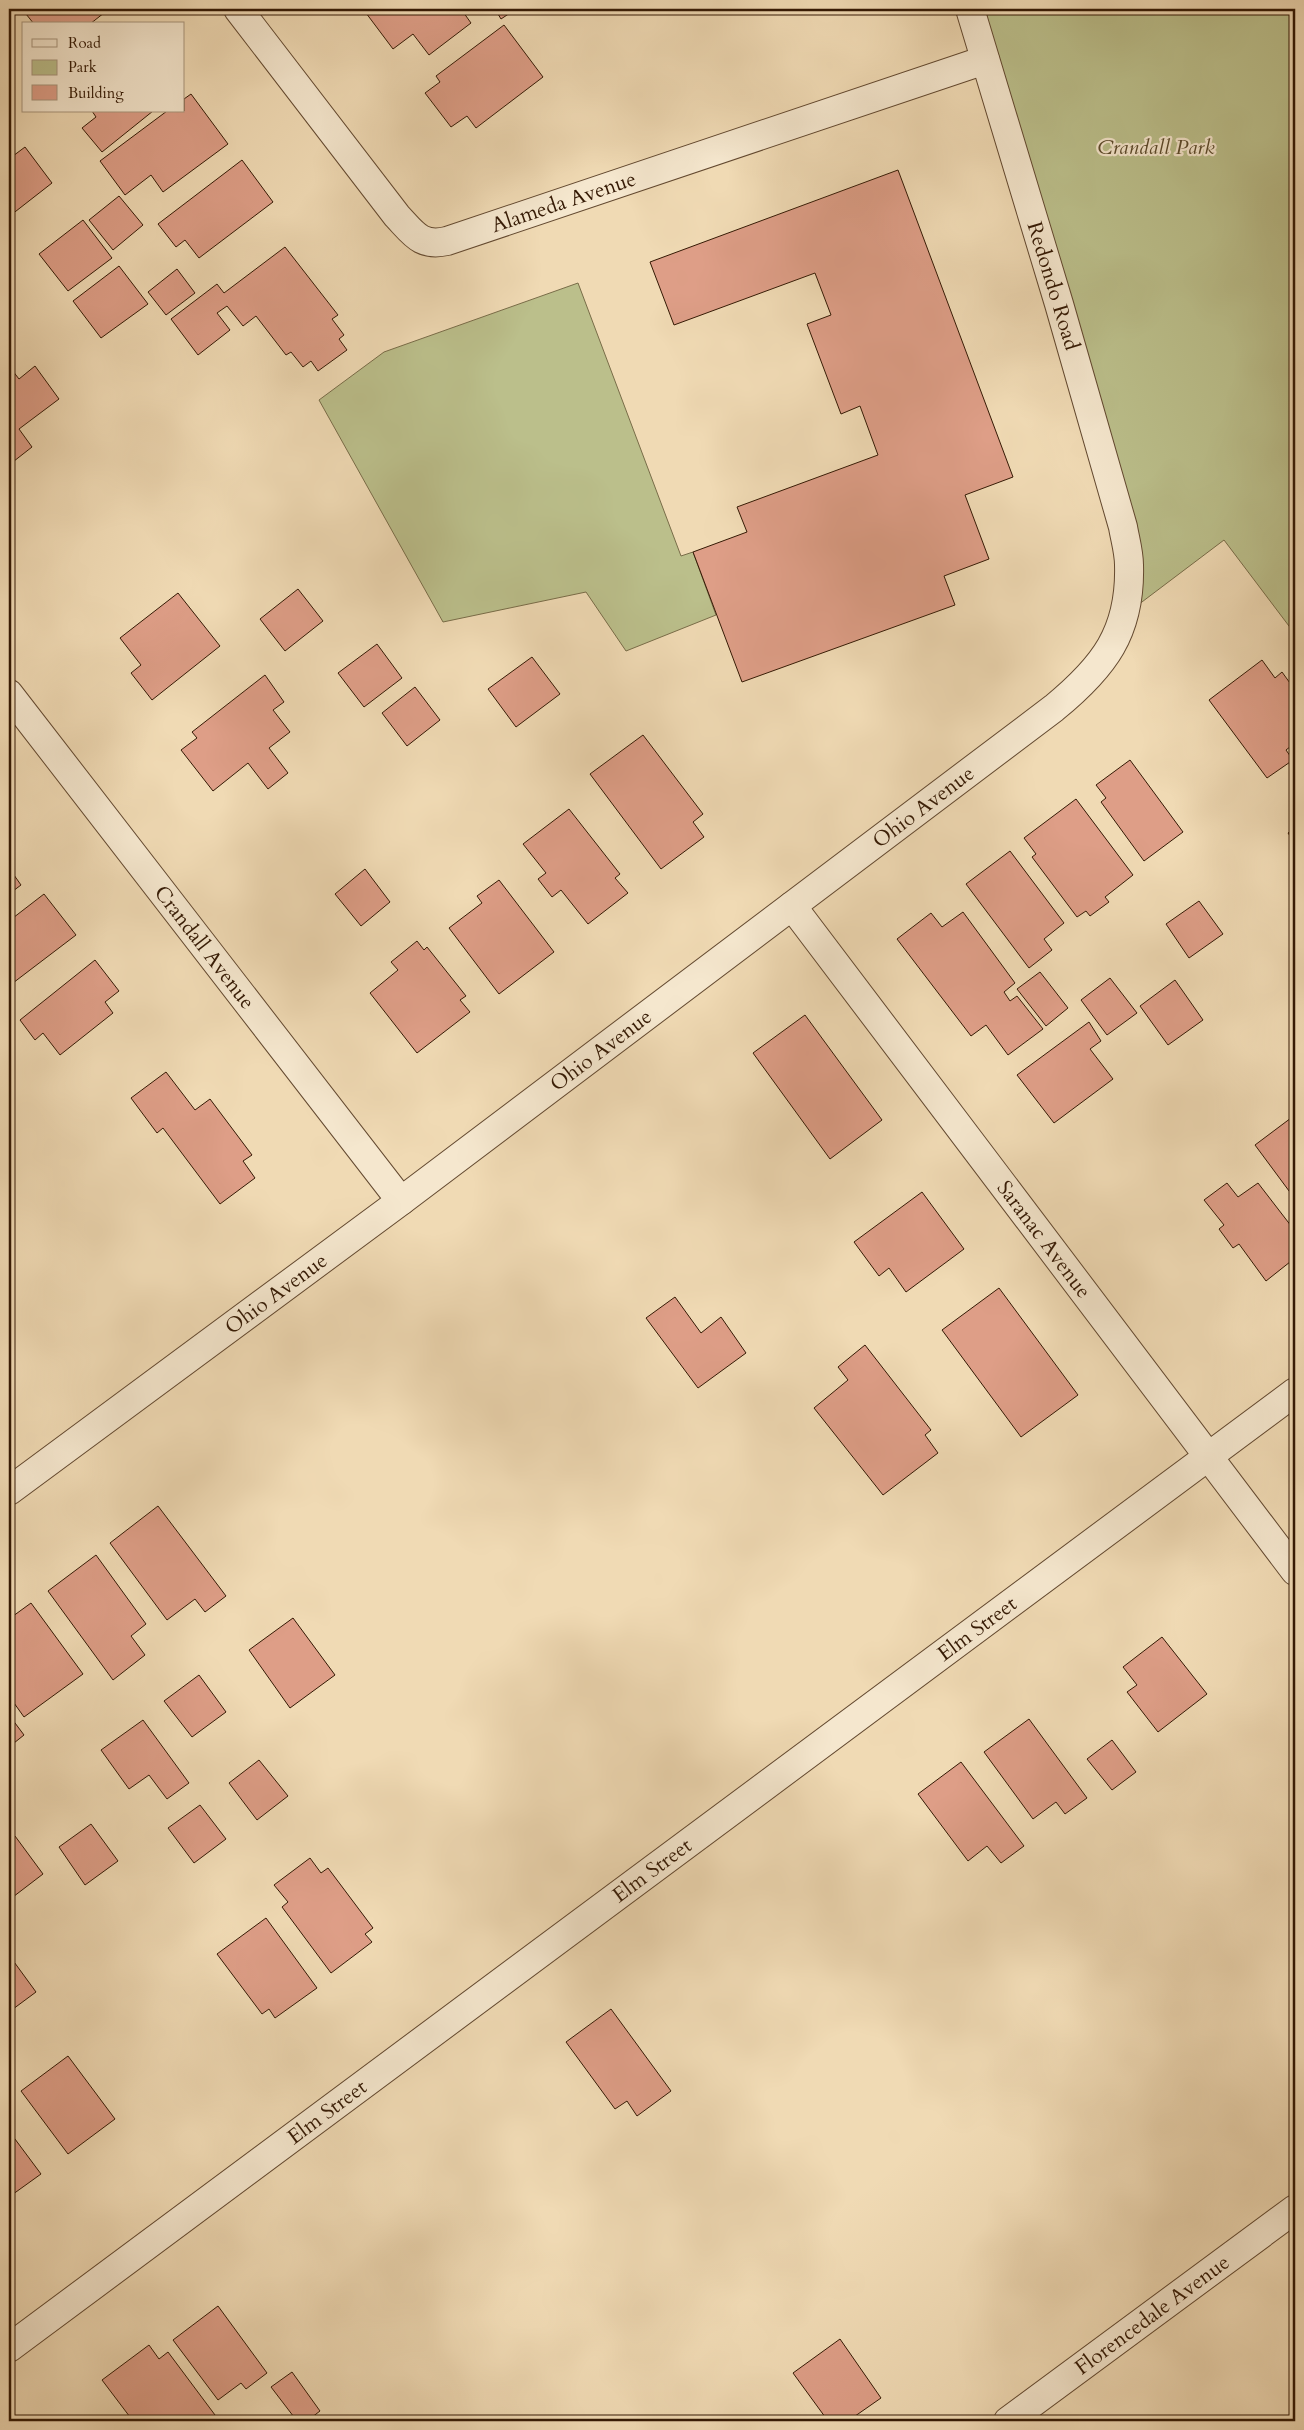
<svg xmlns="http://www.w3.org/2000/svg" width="1304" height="2430" viewBox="0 0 1304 2430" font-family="Cardo,serif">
	<rect width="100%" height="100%" fill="#f0dab4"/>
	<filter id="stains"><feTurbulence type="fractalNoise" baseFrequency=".004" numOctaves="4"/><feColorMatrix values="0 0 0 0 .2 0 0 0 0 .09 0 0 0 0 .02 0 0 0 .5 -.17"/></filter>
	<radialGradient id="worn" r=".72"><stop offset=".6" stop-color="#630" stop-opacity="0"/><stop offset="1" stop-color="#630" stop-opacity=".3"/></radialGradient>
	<path fill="#bbbf8b" stroke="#786c48" d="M970 9H1295V634L1224 540 1126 614 1129 564Z
		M578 283 681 556 693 552 716 615 626 651 586 592 443 622 319 400 384 352Z"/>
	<path fill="#de9e87" stroke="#341904" d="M22 9H109L90 24H34Z
		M371 9H461L471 23 429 55 413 34 393 49 366 13Z
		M495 9H516L501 19Z
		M504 25 543 77 476 128 467 116 451 127 425 93 440 82 436 76Z
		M191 94 228 144 163 192 151 175 125 195 100 161 167 111H184V99Z
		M92 111H153L102 152 82 128 96 117Z
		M25 147 52 183 11 215 9 213V159Z
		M242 160 273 202 199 258 185 240 176 247 158 224Z
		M898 170 1013 477 965 495 989 559 944 576 955 605 742 682 693 552 747 532 737 507 878 455 860 406 841 414 807 324 831 315 815 273 674 325 650 262Z
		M119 196 143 225 113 250 89 220Z
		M83 220 112 258 68 291 39 254Z
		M285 247 338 315 332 319 344 335 339 339 347 350 318 371 311 361 303 367 291 352 286 355 256 316 243 326 227 306 217 313 230 330 198 355 171 319 217 284 224 293Z
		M119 266 148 304 101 338 73 301Z
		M177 269 195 293 166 315 148 292Z
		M9 366 19 379 35 366 59 399 19 429 32 447 9 465Z
		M298 589 323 621 285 651 260 619Z
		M178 593 220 646 152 700 131 673 141 665 120 638Z
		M377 644 402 678 364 707 338 673Z
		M532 657 560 694 516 727 488 689Z
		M1262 660 1275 678 1282 672 1295 690V743L1286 750 1293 760 1267 778 1209 700Z
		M265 675 284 702 273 710 290 732 269 748 288 773 268 789 248 763 213 791 181 750 197 738 192 732Z
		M415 687 440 720 407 746 382 713Z
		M643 735 703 814 693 822 704 837 661 869 590 774Z
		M1130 760 1183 832 1144 861 1101 802 1106 798 1096 785Z
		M1076 799 1133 875 1105 897 1109 902 1090 916 1086 911 1077 917 1032 857 1036 854 1024 838Z
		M569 809 620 874 615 878 628 893 588 924 561 890 552 897 538 879 546 873 523 844Z
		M1295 828V843L1288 833Z
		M1010 851 1064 923 1044 939 1052 950 1029 968 966 884Z
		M9 868 21 885 9 894Z
		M365 869 390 902 361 926 335 894Z
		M499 880 554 952 499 994 449 928 482 903 477 896Z
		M44 894 76 935 9 986V921Z
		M1199 901 1223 934 1189 958 1166 924Z
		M963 912 1015 983 1004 992 1010 1001 1017 996 1043 1029 1008 1055 986 1025 971 1036 897 939 931 913 942 927Z
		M417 941 424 950 427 947 466 996 460 1000 470 1012 417 1053 370 993 398 970 391 962Z
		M95 960 119 991 105 1002 113 1013 60 1055 43 1033 35 1040 20 1020Z
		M1040 972 1068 1008 1046 1026 1017 989Z
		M1110 978 1137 1013 1107 1035 1081 1000Z
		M1175 980 1203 1020 1168 1045 1140 1006Z
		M805 1015 882 1120 830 1159 753 1053Z
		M1089 1022 1101 1041 1090 1049 1113 1079 1054 1123 1017 1075Z
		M166 1072 195 1110 210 1099 252 1155 243 1161 255 1178 220 1204 163 1128 157 1133 131 1098Z
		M1295 1115V1199L1255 1145Z
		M1227 1183 1238 1197 1258 1183 1295 1231V1258L1266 1281 1239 1244 1233 1248 1219 1229 1224 1225 1204 1200Z
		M922 1192 964 1249 906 1292 889 1268 879 1276 854 1242Z
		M999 1288 1078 1395 1021 1437 942 1330Z
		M675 1297 701 1333 721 1317 746 1353 698 1388 646 1318Z
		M865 1345 931 1430 925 1435 938 1453 883 1495 814 1408 848 1380 838 1367Z
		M158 1506 226 1596 205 1612 195 1599 167 1620 110 1543Z
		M96 1555 146 1624 131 1636 145 1655 113 1680 48 1591Z
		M31 1603 83 1674 24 1717 9 1696V1619Z
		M293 1618 335 1675 290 1708 249 1650Z
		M1162 1637 1207 1694 1158 1732 1127 1692 1137 1685 1123 1667Z
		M199 1675 226 1712 192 1737 164 1701Z
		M9 1715 24 1735 9 1747Z
		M1029 1719 1087 1798 1065 1814 1056 1802 1033 1819 984 1752Z
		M143 1720 189 1783 167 1799 149 1775 129 1789 101 1750Z
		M1112 1740 1136 1772 1112 1790 1087 1759Z
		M259 1760 288 1796 257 1820 229 1783Z
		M961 1762 1024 1846 1001 1863 987 1846 968 1861 918 1794Z
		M200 1805 226 1839 194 1863 168 1828Z
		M91 1824 118 1861 85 1885 59 1847Z
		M15 1836 43 1874 9 1900V1841Z
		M310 1858 321 1873 328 1868 373 1928 365 1934 372 1942 331 1973 282 1907 288 1902 274 1885Z
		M266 1918 317 1988 275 2018 269 2009 262 2014 217 1954Z
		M9 1955 36 1992 9 2012Z
		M611 2009 671 2091 637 2116 627 2101 615 2109 566 2042Z
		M68 2056 115 2119 68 2154 21 2091Z
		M9 2131 41 2174 9 2197Z
		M218 2306 267 2373 246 2389 241 2383 218 2400 173 2340Z
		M840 2339 881 2398 848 2421H828L793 2373Z
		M149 2345 159 2359 168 2352 218 2419 214 2421H148L145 2418 141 2421H133L102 2380Z
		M292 2372 320 2411 307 2421H297L271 2387Z"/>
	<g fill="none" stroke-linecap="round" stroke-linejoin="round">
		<g stroke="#634930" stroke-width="30">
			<g id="minor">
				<path id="s1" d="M238 9 397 216C414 234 421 247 447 241L985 60"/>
				<path id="s2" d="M9 694 401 1201"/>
				<path id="s3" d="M792 906 1295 1571"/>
				<path id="s4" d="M9 1491 401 1201 1054 708C1104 667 1131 632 1129 565 1129 552 1125 539 1123 527L1059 304 970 9"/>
				<path id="s5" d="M1008 2421 1295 2209"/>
			</g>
		</g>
		<g stroke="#634930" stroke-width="30">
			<g id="tertiary">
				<path id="s6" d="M9 2348 1295 1392"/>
			</g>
		</g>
		<use href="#minor" stroke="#f5e7ce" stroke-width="28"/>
		<use href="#tertiary" stroke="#f5e7ce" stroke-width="28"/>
	</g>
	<g text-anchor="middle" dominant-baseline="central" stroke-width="4.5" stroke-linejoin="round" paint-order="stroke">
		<g font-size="21" font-style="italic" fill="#5c4b2c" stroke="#f5e7ce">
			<text x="1156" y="147">Crandall Park</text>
		</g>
		<g font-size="21" fill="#341904" stroke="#f5e7ce">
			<text stroke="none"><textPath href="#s1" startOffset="444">Alameda Avenue</textPath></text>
			<text transform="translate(1053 286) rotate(73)">Redondo Road</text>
			<text stroke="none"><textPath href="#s4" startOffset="1142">Ohio Avenue</textPath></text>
			<text stroke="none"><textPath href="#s2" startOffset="320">Crandall Avenue</textPath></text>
			<text stroke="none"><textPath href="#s4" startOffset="738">Ohio Avenue</textPath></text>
			<text stroke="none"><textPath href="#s3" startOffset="418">Saranac Avenue</textPath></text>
			<text stroke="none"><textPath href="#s4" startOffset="332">Ohio Avenue</textPath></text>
			<text stroke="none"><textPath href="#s6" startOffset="1206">Elm Street</textPath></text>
			<text stroke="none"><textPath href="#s6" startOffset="801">Elm Street</textPath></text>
			<text stroke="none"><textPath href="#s6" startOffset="396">Elm Street</textPath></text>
			<text stroke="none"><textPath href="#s5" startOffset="179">Florencedale Avenue</textPath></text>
		</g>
	</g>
	<rect width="1304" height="2430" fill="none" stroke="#f0dab4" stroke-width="30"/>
	<rect x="10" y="10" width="1284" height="2410" fill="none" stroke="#341904" stroke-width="2.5"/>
	<rect x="15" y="15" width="1274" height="2400" fill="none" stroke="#341904"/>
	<rect x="22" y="22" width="162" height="90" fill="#f5e7ce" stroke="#a8957d"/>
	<rect x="32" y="39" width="25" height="8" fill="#f5e7ce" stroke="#a8957d"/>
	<text x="68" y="48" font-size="15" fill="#341904">Road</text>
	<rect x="32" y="60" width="25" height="15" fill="#bbbf8b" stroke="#a8957d"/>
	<text x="68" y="72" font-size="15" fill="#341904">Park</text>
	<rect x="32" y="85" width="25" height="15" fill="#de9e87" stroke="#a8957d"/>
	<text x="68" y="98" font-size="15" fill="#341904">Building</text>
	<rect width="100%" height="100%" filter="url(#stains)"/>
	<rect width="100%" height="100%" fill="url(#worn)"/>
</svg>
